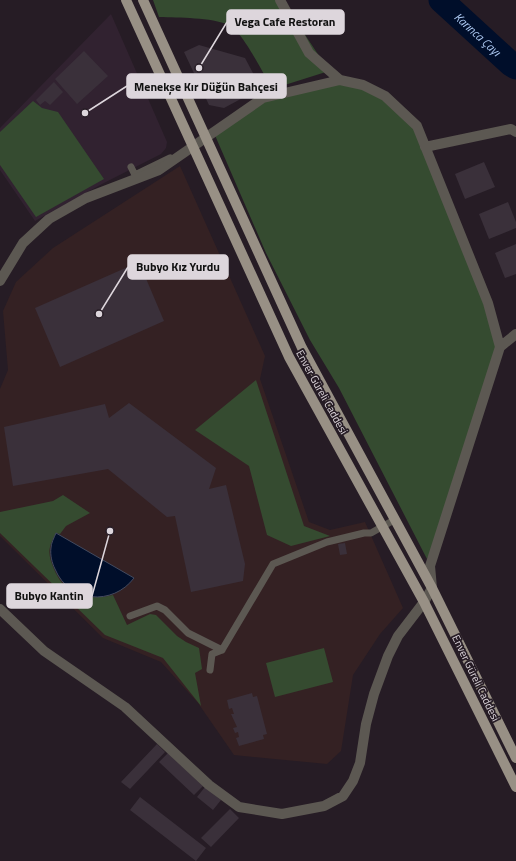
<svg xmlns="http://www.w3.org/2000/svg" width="516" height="861" viewBox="0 0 516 861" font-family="'Titillium Web',sans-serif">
	<rect width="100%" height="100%" fill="#261c25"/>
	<path fill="#312230" d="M111 14 167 142 166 148 161 154 102 184 35 221 0 170V128Z"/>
	<path fill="#342123" d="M180 166 265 356 260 379 309 522 330 530 365 522 403 608 380 634 353 675 341 751 327 764 234 755 198 703 161 662 103 638 0 536V389L8 370 3 311 16 282 53 248Z"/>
	<path fill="#354b30" d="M153 0H282L329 71 272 89C265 76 242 31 229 25 211 17 179 18 159 17Z
		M340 80 363 85 417 126 500 347 442 526 427 559 339 388 310 340 266 253 214 133 263 98Z
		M33 101 42 108 58 112 104 179 36 217 0 165V132Z
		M256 380 304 526 330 536 291 546 267 535 249 466 195 430Z
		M63 495 90 513 66 526 60 534 56 533C54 537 51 542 50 547 48 554 51 562 54 569 65 596 87 601 113 595L127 625 150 614 156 615 177 636 186 642 199 648 202 669 195 673 201 706 163 658 105 635 0 533V512L53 501Z
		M324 648 333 682 275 697 266 663Z"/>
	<path fill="#000e2a" stroke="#424a5f" d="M56 533 134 578C113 606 69 603 55 569 52 563 50 555 51 548 51 543 54 538 56 533Z"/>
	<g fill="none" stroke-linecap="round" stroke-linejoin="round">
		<path stroke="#000e2a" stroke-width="25" id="s1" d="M441 0 511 64 516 67"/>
	</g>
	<path fill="#3a303a" d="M199 45 245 58 261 88 224 108 209 105 184 52Z
		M84 51 108 76 77 104 55 79Z
		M54 82 63 92 50 105 45 101 40 105 36 100Z
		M484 162 495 187 465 199 455 174Z
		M508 202 516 222V228L489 239 479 214Z
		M516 244V274L505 278 495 253Z
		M139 262 164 321 60 367 35 308Z
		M129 403 216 468 209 489 226 485 245 564 243 581 191 592 175 516 167 517 108 469 13 486 4 427 105 404 109 418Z
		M345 543 347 554 340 555 338 544Z
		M252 693 253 697 257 696 267 734 263 735 264 739 239 746 236 738 239 737 238 732 235 733 233 728 237 727 231 714H234L232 708 229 709 227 700Z
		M157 744 165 752 130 789 121 782Z
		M168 753 203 786 194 795 159 762Z
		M205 787 221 800 213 810 197 797Z
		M140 797 206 848 196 861 130 810Z
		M230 809 239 818 211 847 201 838Z"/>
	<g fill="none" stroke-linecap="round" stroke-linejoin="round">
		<path stroke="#5c5852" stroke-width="7" d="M131 167 135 175 170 158
			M130 616 157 606 165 610 188 633 222 650 273 564 327 542 364 533H371L394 520
			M210 670 212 654 222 650"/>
		<path stroke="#5c5852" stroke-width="10" d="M280 0 309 53 340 80
			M425 147 511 129 516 132
			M0 281 23 243 49 219 86 198 159 170 263 98 340 80 363 85 385 96 417 126 488 303 500 347 430 566 432 588 424 602 398 636 388 656 374 694 366 724 360 763 353 781 343 796 324 806 282 814 239 807 209 785 125 707 44 651 0 609
			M500 347 516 334"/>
		<path stroke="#989085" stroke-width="10" d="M126 0 289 357 424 602 516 787
			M143 0 302 348 432 588 516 758"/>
	</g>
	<g text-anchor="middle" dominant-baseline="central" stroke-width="3.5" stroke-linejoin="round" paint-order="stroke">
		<g font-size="11" fill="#ddd6dc" stroke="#261c25">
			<text transform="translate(322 392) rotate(61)">Enver Güreli Caddesi</text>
			<text transform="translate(476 678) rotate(64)">Enver Güreli Caddesi</text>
		</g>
		<g font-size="12" font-style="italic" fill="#adcaf3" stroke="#261c25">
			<text stroke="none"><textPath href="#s1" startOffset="50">Karınca Çayı</textPath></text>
		</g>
	</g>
	<path fill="none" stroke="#ddd6dc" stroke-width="1.5" d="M199 68L227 22M85 113L127 86M99 314L128 267M110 531L92 596"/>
	<g fill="#ddd6dc" stroke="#261c25" stroke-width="1.5">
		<circle cx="199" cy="68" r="4"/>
		<circle cx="85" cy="113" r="4"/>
		<circle cx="99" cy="314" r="4"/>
		<circle cx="110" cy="531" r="4"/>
	</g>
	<g fill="#ddd6dc" stroke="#ddd6dc" stroke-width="1.5">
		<rect x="227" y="10" width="117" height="24" rx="4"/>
		<rect x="127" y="74" width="159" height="24" rx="4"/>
		<rect x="128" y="255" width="100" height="24" rx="4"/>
		<rect x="7" y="584" width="85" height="24" rx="4"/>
	</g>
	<g font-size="12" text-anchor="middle" font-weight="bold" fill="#111">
		<text x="285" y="26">Vega Cafe Restoran</text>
		<text x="206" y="91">Menekşe Kır Düğün Bahçesi</text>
		<text x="178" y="271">Bubyo Kız Yurdu</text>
		<text x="49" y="600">Bubyo Kantin</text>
	</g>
</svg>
